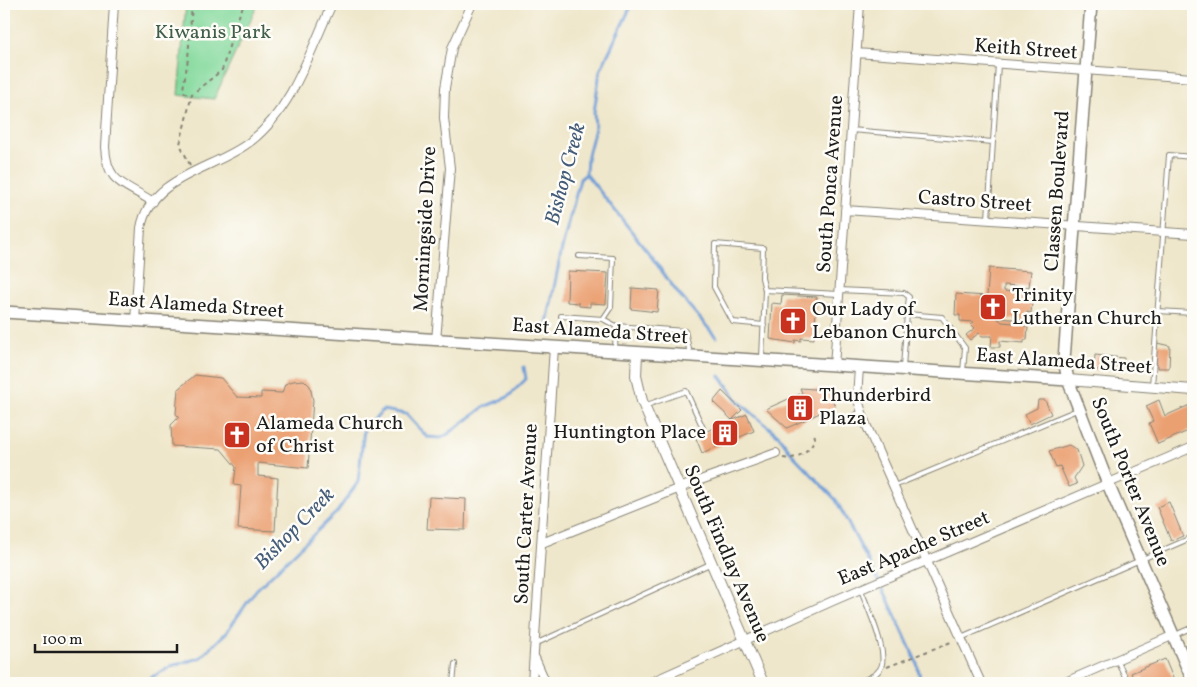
<svg xmlns="http://www.w3.org/2000/svg" width="1197" height="687" viewBox="0 0 1197 687" font-family="Vollkorn,serif">
	<rect width="100%" height="100%" fill="#fdfcf7"/>
	<filter id="ink" filterUnits="userSpaceOnUse"><feTurbulence type="fractalNoise" baseFrequency=".02" numOctaves="2"/><feDisplacementMap in="SourceGraphic" scale="10" xChannelSelector="R" yChannelSelector="G"/><feConvolveMatrix kernelMatrix="1 2 1 2 8 2 1 2 1" color-interpolation-filters="sRGB"/></filter>
	<filter id="wash" filterUnits="userSpaceOnUse"><feTurbulence type="fractalNoise" baseFrequency=".0096" numOctaves="4" result="noise"/><feDisplacementMap in="SourceGraphic" scale="20" xChannelSelector="R" yChannelSelector="G"/><feGaussianBlur stdDeviation="1.12" result="paint"/><feColorMatrix in="noise" values="0 0 0 0 0 0 0 0 0 0 0 0 0 0 0 0 0 1.4 0 .05"/><feComposite in="paint" operator="in"/></filter>
	<g filter="url(#wash)">
		<rect width="100%" height="100%" fill="#efe7cb"/>
		<path fill="#83d99c" stroke="#507a5c" d="M186 4H258L214 99 178 95Z"/>
		<g fill="none" stroke-linecap="round" stroke-linejoin="round">
			<path stroke="#6d9cd6" stroke-width="3" d="M586 174 648 252 677 292 716 337
				M546 328 562 248 580 179 586 174 587 159 595 128 594 112 600 71 632 4
				M720 376 738 401 779 436 793 455 836 500 886 595 917 663 921 683
				M141 683 174 665 200 658 226 633 256 590 337 512 358 482 364 429 383 410 406 414 427 437 441 438 448 434 484 407 508 397 526 379 524 367"/>
		</g>
		<g id="blocks">
			<path fill="#eba072" d="M989 268 1031 271 1029 287 1004 285V291L1029 293 1028 302H1032L1031 313 1027 312 1026 320 997 318 1002 322 1025 324V327H1028L1027 340H1024V343L1000 341V347H991L992 336H982L979 333 970 340 966 335 975 328 971 324 974 322 960 321V315H955L956 294 987 296Z
				M568 271 608 273 606 304 590 303V307L579 306V303L567 302Z
				M632 288 659 290 657 312 631 309Z
				M782 295 817 297 814 339 801 338V341L795 340V343L770 339 772 303 781 304Z
				M1157 343 1170 346 1169 368H1158V365H1156Z
				M1095 355 1124 358 1123 370H1094Z
				M195 375 221 378 237 397 261 398V392L282 393 285 384 293 381 304 380 310 386 313 400 308 468 258 463V476L278 478 275 531 238 529 241 486 234 485 236 467 221 449 172 446 171 425 179 417 176 414 178 389Z
				M800 388 828 390 835 406 787 428 766 409 802 393Z
				M722 391 742 410 732 420 713 402Z
				M1038 400H1045L1051 414 1030 424 1025 414 1037 408Z
				M1159 400 1165 416 1192 404 1193 429 1158 444 1149 423 1153 421 1146 406Z
				M747 414 754 431 702 453 695 436Z
				M1069 445 1077 450 1082 466 1074 478 1077 484 1069 487 1060 466 1056 467 1049 451Z
				M429 497 466 499 465 530 427 529Z
				M1169 502 1183 536 1171 541 1157 507Z
				M1165 659 1175 683H1145L1142 677 1134 681 1131 673Z"/>
		</g>
	</g>
	<g filter="url(#ink)">
		<use href="#blocks" fill-opacity="0" stroke="#868274" stroke-width="1"/>
		<g fill="none" stroke-linecap="round" stroke-linejoin="round">
			<g stroke="#868274" stroke-width="6">
				<path id="service" d="M851 130 993 142
					M988 219 998 64
					M579 256 613 258 611 307 603 319
					M765 290 839 294
					M839 290 904 293 909 297 907 314
					M1158 311 1193 313
					M561 316 603 319 616 326
					M615 349 616 326 685 331 690 354
					M762 358 765 290 762 278 763 248 715 244 714 287 733 322 764 325
					M903 367 907 314 942 317 965 348 963 372
					M1152 386 1169 155 1193 157
					M644 406 686 391 703 428
					M852 416 862 412
					M894 486 1077 410
					M1175 635 1193 627
					M961 638 1193 537
					M535 644 712 563
					M1117 660 1128 683
					M453 683 455 664
					M856 683C864 680 875 677 880 669 890 655 867 606 861 590"/>
			</g>
			<g stroke="#868274" stroke-width="10">
				<path id="minor" d="M114 4 105 147C107 185 125 183 153 202
					M856 53 1193 78
					M845 210 1193 234
					M135 321 141 228C150 175 217 169 251 141 293 108 310 51 332 4
					M436 341 450 168 444 118 445 88 452 48 472 4
					M834 366 860 4
					M859 368 857 397 865 422 981 683
					M542 543 695 482 776 453
					M535 658 546 683
					M532 683 554 347
					M649 683 835 600 1193 447
					M1063 683 1174 635"/>
			</g>
			<g stroke="#868274" stroke-width="12">
				<path id="tertiary" d="M637 353 636 376 642 401 763 683
					M1068 380 1193 390"/>
			</g>
			<g stroke="#868274" stroke-width="14">
				<path id="secondary" d="M1091 4 1064 360 1068 380 1108 484 1193 681
					M4 312 1068 380"/>
			</g>
			<path stroke="#868274" stroke-width="2" stroke-dasharray="4 4" stroke-linecap="butt" d="M192 4 188 59 183 89 185 93 192 94
				M190 165 180 144 192 94 222 70 236 23 244 4
				M783 458C796 461 811 450 815 438L814 432
				M887 667 951 642"/>
			<use href="#service" stroke="#fff" stroke-width="4"/>
			<use href="#minor" stroke="#fff" stroke-width="8"/>
			<use href="#tertiary" stroke="#fff" stroke-width="10"/>
			<use href="#secondary" stroke="#fff" stroke-width="11"/>
		</g>
	</g>
	<defs>
		<g id="church-square" transform="scale(1.4375)"><rect x="-9" y="-9" width="18" height="18" rx="4" fill="#c8321e" stroke="#fdfcf7"/><path d="M-1.2-6h2.4v3.5h3.3v2.4h-3.3V6h-2.4V-.1h-3.3v-2.4h3.3Z" fill="#fff"/></g>
		<g id="building-square" transform="scale(1.4375)"><rect x="-9" y="-9" width="18" height="18" rx="4" fill="#c8321e" stroke="#fdfcf7"/><path d="M-4-6H4V6H1V3H-1V6H-4ZM-2.5-4.3h1.7v1.8h-1.7ZM.8-4.3h1.7v1.8H.8ZM-2.5-1h1.7V.8h-1.7ZM.8-1h1.7V.8H.8Z" fill="#fff"/></g>
	</defs>
	<g fill-rule="evenodd">
		<use href="#church-square" x="993" y="307"/>
		<use href="#church-square" x="793" y="321"/>
		<use href="#building-square" x="800" y="408"/>
		<use href="#building-square" x="725" y="433"/>
		<use href="#church-square" x="237" y="435"/>
	</g>
	<g text-anchor="middle" dominant-baseline="central" stroke-width="5" stroke-linejoin="round" paint-order="stroke">
		<g font-size="20" fill="#405e49" stroke="#fdfcf7">
			<text x="213" y="33">Kiwanis Park</text>
		</g>
		<g font-size="20" fill="#1c1c1c" stroke="#fdfcf7">
			<text transform="translate(1026 50) rotate(4)">Keith Street</text>
			<text transform="translate(831 184) rotate(-86)">South Ponca Avenue</text>
			<text transform="translate(1058 191) rotate(-86)">Classen Boulevard</text>
			<text transform="translate(975 202) rotate(4)">Castro Street</text>
			<text transform="translate(426 229) rotate(-87)">Morningside Drive</text>
			<text transform="translate(196 306) rotate(4)">East Alameda Street</text>
			<text transform="translate(600 332) rotate(4)">East Alameda Street</text>
			<text transform="translate(1064 362) rotate(4)">East Alameda Street</text>
			<text transform="translate(1130 482) rotate(68)">South Porter Avenue</text>
			<text transform="translate(527 514) rotate(-87)">South Carter Avenue</text>
			<text transform="translate(914 549) rotate(-23)">East Apache Street</text>
			<text transform="translate(726 554) rotate(67)">South Findlay Avenue</text>
		</g>
		<g font-size="20" fill="#1c1c1c" stroke="#fdfcf7" text-anchor="start">
			<text x="1012" y="296">Trinity<tspan x="1012" dy="23">Lutheran Church</tspan></text>
			<text x="812" y="310">Our Lady of<tspan x="812" dy="23">Lebanon Church</tspan></text>
			<text x="819" y="396">Thunderbird<tspan x="819" dy="23">Plaza</tspan></text>
			<text x="256" y="424">Alameda Church<tspan x="256" dy="23">of Christ</tspan></text>
			<text x="706" y="433" text-anchor="end">Huntington Place</text>
		</g>
		<g font-size="21" font-style="italic" fill="#445c79" stroke="#fdfcf7">
			<text transform="translate(566 174) rotate(-75)">Bishop Creek</text>
			<text transform="translate(295 529) rotate(-46)">Bishop Creek</text>
		</g>
	</g>
	<rect width="1197" height="687" fill="none" stroke="#fdfcf7" stroke-width="20"/>
	<path d="M35 644v8h142v-8" fill="none" stroke="#1c1c1c" stroke-width="2.5"/>
	<text x="42" y="644" font-size="15" fill="#1c1c1c" stroke="#fdfcf7" stroke-width="4" paint-order="stroke">100 m</text>
</svg>
